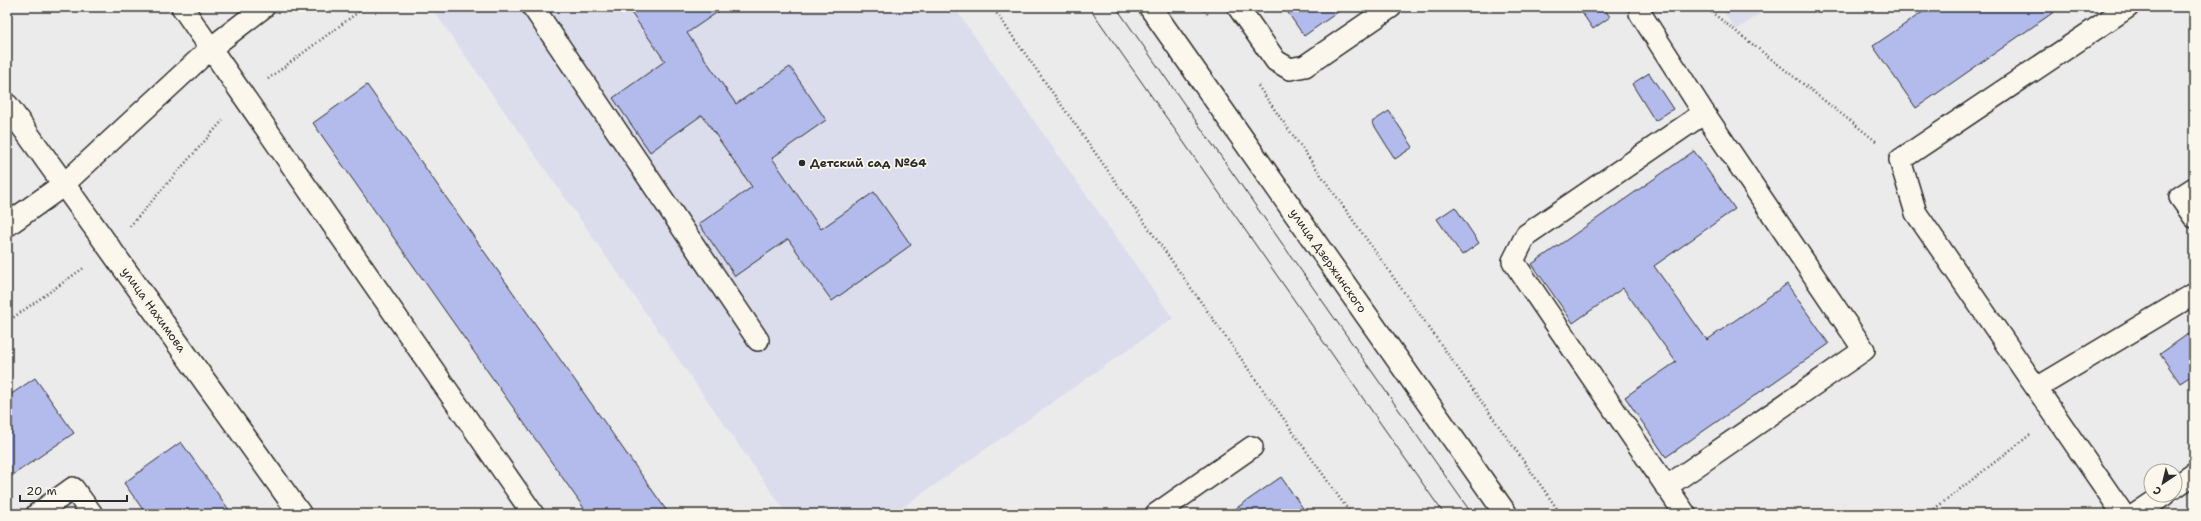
<svg xmlns="http://www.w3.org/2000/svg" width="2201" height="521" viewBox="0 0 2201 521" font-family="'Shantell Sans',sans-serif">
	<rect width="100%" height="100%" fill="#ecebec"/>
	<filter id="ink" filterUnits="userSpaceOnUse"><feTurbulence type="fractalNoise" baseFrequency=".025" numOctaves="2"/><feDisplacementMap in="SourceGraphic" scale="8" xChannelSelector="R" yChannelSelector="G"/><feConvolveMatrix kernelMatrix="1 2 1 2 8 2 1 2 1" color-interpolation-filters="sRGB"/></filter>
	<g filter="url(#ink)">
		<path fill="#dbddec" d="M431 7H954L1173 318 893 514H787Z
			M1720 7H1770L1736 30Z"/>
		<path fill="#b2bbec" stroke="#2b2b2b" d="M627 7H725L687 33 736 104 790 67 826 120 772 158 821 229 874 192 911 245 832 301 788 239 735 276 699 224 752 187 702 115 650 152 613 98 665 61Z
			M1284 7H1345L1304 36Z
			M1578 7H1603L1610 17 1593 29Z
			M1930 7H2061L1916 108 1873 46Z
			M1649 73 1673 109 1655 121 1632 84Z
			M367 85 669 514H588L313 123Z
			M1389 111 1413 147 1395 159 1372 122Z
			M1694 151 1735 209 1654 266 1707 340 1787 284 1829 344 1666 457 1625 397 1676 362 1623 288 1573 323 1532 264Z
			M1455 207 1479 243 1462 255 1437 219Z
			M2188 334 2194 343V374L2180 383 2160 354Z
			M35 378 74 433 7 479V397Z
			M181 442 232 514H146L124 483Z
			M1281 477 1307 514H1228L1248 500Z"/>
		<g fill="none" stroke-linecap="round" stroke-linejoin="round">
			<g stroke="#2b2b2b" stroke-width="24">
				<path id="lane" d="M182 7 533 514
					M533 7 758 340
					M1238 7 1276 61 1290 69 1305 66 1391 7
					M1640 13 1704 113 1864 350 1666 487
					M63 185 211 48 264 7
					M2194 188 2180 197 2194 217
					M2037 388 2194 294
					M2175 487 2194 474
					M37 514 73 488 92 514
					M1156 514 1252 447
					M1685 514 1513 261 1526 235 1704 113
					M2123 514 1916 213 1900 160 2128 7
					M2136 514 2164 495"/>
			</g>
			<g stroke="#2b2b2b" stroke-width="25">
				<g id="street">
					<path id="s1" d="M7 105 300 514"/>
					<path d="M7 225 63 185"/>
				</g>
			</g>
			<g stroke="#2b2b2b" stroke-width="25">
				<g id="secondary">
					<path id="s2" d="M1150 7 1506 514"/>
				</g>
			</g>
			<path stroke="#2b2b2b" stroke-width="2.5" stroke-dasharray="1 3" stroke-linecap="butt" d="M992 7 1351 514
				M1202 7 1209 16
				M1705 7 1877 142
				M268 79 365 7
				M1258 86 1561 514
				M130 226 224 119
				M7 322 85 267
				M1928 514 2031 434"/>
			<use href="#lane" stroke="#fbf7ec" stroke-width="21"/>
			<use href="#street" stroke="#fbf7ec" stroke-width="22"/>
			<use href="#secondary" stroke="#fbf7ec" stroke-width="22"/>
			<path stroke="#2b2b2b" stroke-width="1" d="M1089 7 1444 514
				M1116 7 1472 514"/>
		</g>
	</g>
	<circle fill="#2b2b2b" stroke="#fbf7ec" stroke-width="1.5" cx="802" cy="163" r="4"/>
	<g text-anchor="middle" dominant-baseline="central" stroke-width="3.5" stroke-linejoin="round" paint-order="stroke">
		<g font-size="12" font-weight="bold" fill="#2b2b2b" stroke="#fbf7ec" text-anchor="start">
			<text x="810" y="163">Детский сад №64</text>
		</g>
		<g font-size="12" fill="#2b2b2b" stroke="#fbf7ec">
			<text stroke="none"><textPath href="#s2" startOffset="310">улица Дзержинского</textPath></text>
			<text stroke="none"><textPath href="#s1" startOffset="252">улица Нахимова</textPath></text>
		</g>
	</g>
	<rect width="2201" height="521" fill="none" stroke="#fbf7ec" stroke-width="24"/>
	<rect x="12" y="12" width="2177" height="497" fill="none" stroke="#2b2b2b" stroke-width="1.5" filter="url(#ink)"/>
	<g transform="translate(2163 483) rotate(215)"><circle r="19" fill="#fbf7ec" stroke="#a8a59f"/>
	<path d="M0-3L7 15L0 10L-7 15Z" fill="#2b2b2b"/>
	<text y="-6" font-size="11" font-weight="bold" text-anchor="middle" fill="#2b2b2b">С</text>
	</g>
	<path d="M20 495v6h107v-6" fill="none" stroke="#2b2b2b" stroke-width="2"/>
	<text x="26" y="495" font-size="12" fill="#2b2b2b" stroke="#fbf7ec" stroke-width="3" paint-order="stroke">20 m</text>
</svg>
